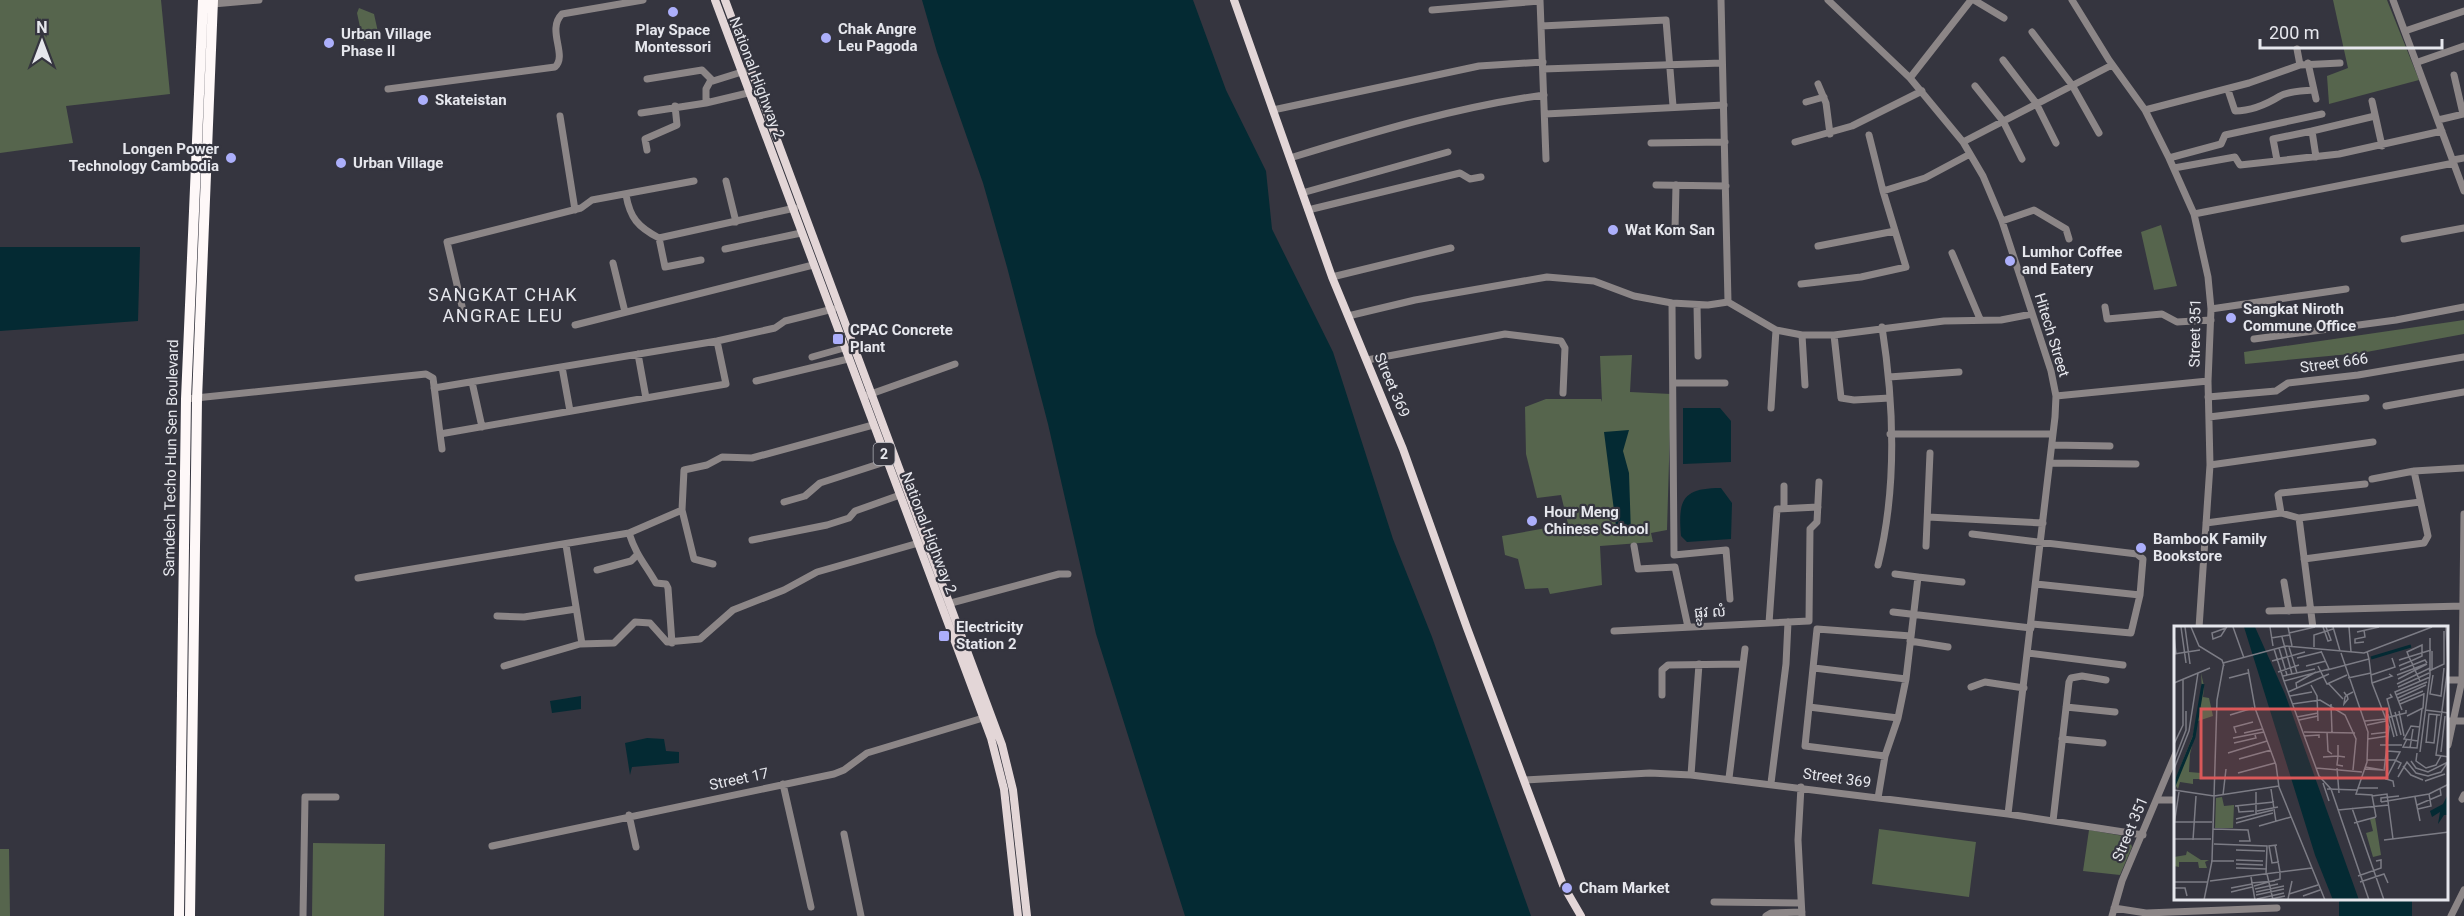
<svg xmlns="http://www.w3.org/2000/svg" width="2464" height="916" viewBox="0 0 2464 916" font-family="Roboto,'Noto Sans Khmer',sans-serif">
	<rect width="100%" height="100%" fill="#35353f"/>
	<path fill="#56654d" d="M0 0H161L170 94 66 106 73 143 0 153Z
		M2333 0H2387L2419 80 2329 104 2327 76 2348 68Z
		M359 8 374 14 378 32 376 38 363 41 357 13Z
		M2161 225 2177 286 2154 290 2141 232Z
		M2464 320V334L2361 353 2245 364 2244 352Z
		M1632 355 1630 392 1671 394 1667 530 1651 533 1653 542 1600 546 1602 585 1550 594 1548 588 1525 589 1518 559 1505 555 1502 536 1568 524 1561 495 1537 498 1526 454 1525 407 1546 399H1601L1602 402 1600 356Z
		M1879 829 1976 842 1969 897 1872 884Z
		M2089 830 2129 837 2132 847 2120 875 2083 871Z
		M313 843 385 844 384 916H312Z
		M0 849H9L10 916H0Z"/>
	<path fill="#042a33" d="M922 0H1193L1226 90 1266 171 1272 229 1333 352 1393 539 1432 637 1531 916H1185L1096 634 1048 424 1007 267 983 183 937 52Z
		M0 247H140L138 321 0 331Z
		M1683 408H1720L1731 421V462L1683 464Z
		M1629 430 1623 451 1629 473 1631 534H1617L1604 432Z
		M1721 488 1732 503 1731 539 1687 542 1681 536C1678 500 1682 488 1721 488Z
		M581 696V709L552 713 550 701Z
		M647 738 664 739 666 751 679 752V763L632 767 630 775 625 743Z
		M2339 900H2412V916H2339Z"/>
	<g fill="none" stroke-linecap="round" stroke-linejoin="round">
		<path stroke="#8c8687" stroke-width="7" d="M1540 0 1546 159
			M1721 0 1728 302
			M1828 0 1910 78 1963 142 1983 176 2002 221 2051 371 2056 396 2055 417 2008 814
			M1974 0 2004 18
			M2072 0 2109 60 2145 110 2169 158 2194 214 2208 277 2211 309 2208 381 2210 465 2199 628
			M2393 0 2464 191
			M213 4 259 0
			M1432 10 1540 1
			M1541 26 1666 20 1673 106
			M2405 31 2464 11
			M2032 32 2072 85 2099 133
			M2297 49 2300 65
			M2003 60 2036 103 2056 143
			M2418 62 2464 46
			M2308 63 2316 99
			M1543 69 1722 63
			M2454 75 2463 114
			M1910 78 1971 0
			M647 79 702 70 713 81 745 71
			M1818 84 1826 103 1830 134
			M1975 86 2003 121 2022 159
			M388 89 555 67C568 55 546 30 562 14L643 0
			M2228 90 2235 111C2251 111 2267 104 2280 96 2289 91 2303 91 2313 90
			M2372 101 2382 146
			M1806 102 1824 97
			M706 103V89L711 80
			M1273 110 1479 66 1543 62
			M2145 110 2249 83 2300 65 2340 63
			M641 113 706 103 748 93
			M1545 114 1724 105
			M560 116 575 210
			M2438 120 2464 114
			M1869 135 1883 191 1925 178 1970 154
			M1795 142 1852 126 1922 91
			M1963 142 2112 65
			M1651 143 1725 142
			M647 150 645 139 677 125 675 106
			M2316 157 2312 131 2375 116
			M1290 158C1374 132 1456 107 1544 95
			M2169 158 2221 144 2225 135 2322 114
			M2277 160 2273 139 2312 131
			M2453 160 2464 158
			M2174 168 2235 157 2240 165 2339 154 2442 131
			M726 181 736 222
			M1656 185 1726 186
			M1302 193 1448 152
			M626 195C630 218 638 227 659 238L795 208
			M1308 210 1460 173 1470 179 1481 177
			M2194 214 2454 163
			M2002 221 2034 210 2066 229 2069 239
			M1675 230 1676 185
			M659 238 665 267 701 260
			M2404 239 2464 228
			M1818 246 1895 231
			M725 249 801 233
			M1952 253 1980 319
			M613 263 625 312
			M1332 277 1451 248
			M1801 284 1861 277 1906 267 1883 191
			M1672 303 1674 555 1726 550 1730 599
			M1697 305 1698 356
			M2105 307 2107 319 2162 314 2177 322 2211 320
			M2211 309 2346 289
			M1348 316 1415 300 1547 277 1594 281 1634 296 1672 303 1708 305 1728 302 1776 330 1802 335H1834L1944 321 2001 320 2032 314
			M465 319 447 242 581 208 592 200 694 181
			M575 325 813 265
			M1802 335 1805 385
			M1834 335 1841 398 1854 400 1890 398
			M2254 339 2396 320 2464 307
			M638 354 646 398
			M812 357 844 348
			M1367 360 1505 334 1561 341 1565 348 1563 393
			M562 367 570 411
			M1889 377 1959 372
			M756 381 848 359
			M472 382 482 427
			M1673 383H1725
			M434 388 717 341 775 328 785 321 833 309
			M868 395 955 364
			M2056 396 2208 381
			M2208 397 2276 391 2288 383 2358 375 2464 357
			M186 399 426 374 433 378 440 434
			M2386 406 2464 392
			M1771 408 1776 330
			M2209 417 2366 398
			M1890 434H2053
			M2052 445 2110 446
			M442 449 440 434 726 384 717 341
			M2050 463 2136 464
			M2210 465 2373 442
			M2372 479 2414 471 2464 468
			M784 502 805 496 820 483 891 460
			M1784 507V486
			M2281 513 2278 495 2281 493 2365 484
			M1928 517 2043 523
			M2299 518 2313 628
			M2206 523 2281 513 2299 518 2420 502
			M629 533C636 555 645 564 656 583L666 584 668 588 672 643
			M1972 534 2137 554 2143 559 2140 595 2131 633 2032 624
			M752 540 827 525 849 518 855 511 900 495
			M566 545 582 644
			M1634 546 1638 569 1675 567 1688 627
			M1926 546 1930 453
			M2304 559 2424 543 2428 536 2414 471
			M713 564 694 559 682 510 684 470 707 465 722 457 752 458 873 425
			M1878 565C1897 489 1894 404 1882 327
			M597 570 631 561 636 556
			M1895 574 1918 577
			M358 578 629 533 682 510
			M2284 582 2289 611
			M2036 584 2140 595
			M951 603 1059 574H1068
			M2269 611 2463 606
			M1893 612 2031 628
			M497 616 524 617 576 609
			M1769 623 1777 509 1818 507
			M1614 631 1809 621 1810 529 1817 522 1819 482
			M1910 641 1948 647
			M2028 653 2123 665
			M504 666 580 644 614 643 635 622 650 623 667 642 700 639 733 610 784 590 817 572 922 542
			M1814 668 1906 679
			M2448 680H2464
			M1971 687 1985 682 2024 688
			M1662 695V670L1668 665 1742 664
			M1809 707 1898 718
			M2066 707 2115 712
			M2448 721H2464
			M2062 739 2103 743
			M2448 745 2462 680 2464 514
			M1885 756 1805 746 1817 629 1911 636
			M1691 775 1699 664
			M1729 778 1745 649
			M1525 780 1650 773 1691 775 2008 814 2143 835
			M1771 783 1786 664 1788 622
			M783 784 811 907
			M1801 787 1798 840 1802 916
			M1878 798 1885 756 1898 718 1906 679 1918 577 1962 582
			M2462 799 2464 795
			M2158 800H2176
			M629 815 636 847
			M2053 821 2069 682 2071 678 2082 676 2106 680
			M844 834 861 916
			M492 846 834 774 844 770 867 753 983 718
			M1714 902 1800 903
			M2114 908 2146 913 2277 908
			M303 916 305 797H336
			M1766 916 1771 913 1802 912
			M2112 916 2122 881 2176 753
			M2451 916 2464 890"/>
		<path stroke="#e3d6d7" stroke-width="8" d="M715 0 991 738 1004 789 1018 916
			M725 0 1002 745 1013 790 1027 916
			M1234 0 1332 277 1403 449 1467 628 1563 885 1581 916"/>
		<path stroke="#fef8f8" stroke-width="10" d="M179 916 186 399 203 0
			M190 916 197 399 213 0"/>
	</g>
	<g fill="#acaffb" stroke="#35353f" stroke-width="2">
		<circle cx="673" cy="12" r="6"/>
		<circle cx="826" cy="38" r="6"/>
		<circle cx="329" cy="43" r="6"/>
		<circle cx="423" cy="100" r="6"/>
		<circle cx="231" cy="158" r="6"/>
		<circle cx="341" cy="163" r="6"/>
		<circle cx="1613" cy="230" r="6"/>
		<circle cx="2010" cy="261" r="6"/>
		<circle cx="2231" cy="318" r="6"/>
		<rect x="832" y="333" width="12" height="12" rx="3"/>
		<circle cx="1532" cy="521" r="6"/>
		<circle cx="2141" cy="548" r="6"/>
		<rect x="938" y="630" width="12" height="12" rx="3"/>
		<circle cx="1567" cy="888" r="6"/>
	</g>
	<g text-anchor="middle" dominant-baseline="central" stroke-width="4.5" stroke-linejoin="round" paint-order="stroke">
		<rect fill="#35353f" stroke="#b1b2b9" stroke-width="1.5" x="873.5" y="443" width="21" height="22" rx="4.5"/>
		<g font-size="14" font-weight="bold" fill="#e6e7ed">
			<text x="884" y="454">2</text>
		</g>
		<g font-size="15" font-weight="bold" fill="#e6e7ed" stroke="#35353f" text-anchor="start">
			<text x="838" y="29">Chak Angre<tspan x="838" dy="17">Leu Pagoda</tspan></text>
			<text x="673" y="30" text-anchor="middle">Play Space<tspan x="673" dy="17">Montessori</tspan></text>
			<text x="341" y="34">Urban Village<tspan x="341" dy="17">Phase II</tspan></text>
			<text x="435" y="100">Skateistan</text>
			<text x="219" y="149" text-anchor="end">Longen Power<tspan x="219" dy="17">Technology Cambodia</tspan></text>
			<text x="353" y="163">Urban Village</text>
			<text x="1625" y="230">Wat Kom San</text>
			<text x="2022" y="252">Lumhor Coffee<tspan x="2022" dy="17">and Eatery</tspan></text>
			<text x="2243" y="309">Sangkat Niroth<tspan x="2243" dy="17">Commune Office</tspan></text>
			<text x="850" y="330">CPAC Concrete<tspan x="850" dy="17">Plant</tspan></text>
			<text x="1544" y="512">Hour Meng<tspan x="1544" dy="17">Chinese School</tspan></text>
			<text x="2153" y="539">BambooK Family<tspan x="2153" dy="17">Bookstore</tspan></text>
			<text x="956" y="627">Electricity<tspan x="956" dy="17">Station 2</tspan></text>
			<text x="1579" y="888">Cham Market</text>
		</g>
		<g font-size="15" fill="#e6e7ed" stroke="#35353f">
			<text transform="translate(757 78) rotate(69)">National Highway 2</text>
			<text transform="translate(2195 333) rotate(-89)">Street 351</text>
			<text transform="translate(2052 335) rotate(73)">Hitech Street</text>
			<text transform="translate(2334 363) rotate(-8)">Street 666</text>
			<text transform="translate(1392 385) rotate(67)">Street 369</text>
			<text transform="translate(171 458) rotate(-89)">Samdech Techo Hun Sen Boulevard</text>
			<text transform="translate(929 533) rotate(69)">National Highway 2</text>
			<text transform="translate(1710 612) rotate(-3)">ផ្លូវ លំ</text>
			<text transform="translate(1837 778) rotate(8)">Street 369</text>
			<text transform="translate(739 779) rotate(-12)">Street 17</text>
			<text transform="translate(2130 829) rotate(-67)">Street 351</text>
		</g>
		<g font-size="18" letter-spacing="1.5" fill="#e6e7ed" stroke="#35353f">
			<text x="503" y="294">SANGKAT CHAK<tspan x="503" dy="21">ANGRAE LEU</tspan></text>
		</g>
	</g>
	<g transform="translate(2174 626)">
		<rect width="274" height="274" fill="#35353f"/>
		<path d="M27 47 30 60 29 71 35 72 39 90 24 95 16 128 15 146 27 147V153H19V158L6 156 4 163 0 157 19 109 28 65ZM48 171 50 180 60 179 59 202H41L42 172ZM201 191 207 229 199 231 192 207 199 205 196 193ZM13 225 27 234H35L31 236 33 242H25L24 236H5V241L0 240V231L12 229Z" fill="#56654d"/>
		<path d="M70 1H81L111 68 185 274H159L141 229ZM274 168V189H270L264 198 266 186 258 191 256 185 269 178Z" fill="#042a33"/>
		<path fill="none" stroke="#042a33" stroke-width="3" d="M197 32 237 20M0 160 20 111 29 58"/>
		<path fill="none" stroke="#7c7c85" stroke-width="1.5" d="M7 1 12 37M11 1 16 38M17 1 25 20 48 34 50 40M59 1 70 32M96 1 99 20M114 1 118 20M149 1 154 15 157 14 152 1M159 1 166 25M175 1 177 26M272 1 274 40 262 129 275 131M52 2 47 10 39 13 38 7ZM190 4 191 11 181 13V17L190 16M183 6 205 1M115 7 141 1M0 10 2 28M108 11 118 48M97 12 116 9M115 21 123 47M140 21V9L159 3M105 22 113 49M100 23 110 55M147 25 155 43M258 25V44M167 27 194 106 193 136 182 168 198 169 202 191M0 28 26 24M123 32 147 26M195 33 198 57 215 101 210 145M225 34 257 24M98 35 131 26M49 37 112 20 190 27 258 1M132 40 152 35M144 40 153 58 173 49M225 40 227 39 237 35 248 30V19L233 26 235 31 239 39 240 42 246 55M74 43 81 82 102 139 105 161 151 274M155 43 110 55 145 150 157 163 195 274M153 44 195 33 193 25M226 44 251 34 253 37M255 45 270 38V5M104 46 125 39M197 49 221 41 218 32M223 49 252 38M259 49 256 68 267 70 270 42M109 50 141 43M55 52 74 47M174 52 197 47M224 53 253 38M0 57 36 42M154 57 169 73M198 57 218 50 215 48M223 58 256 42M137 59 143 70 144 95M224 61 255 47M123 63 122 57 142 46M114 66 155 48M170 66 172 69H173L174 73 170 78 171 71 173 69 179 66M216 68 218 71 213 73 223 110M222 69 253 56M116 70 138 66M224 72 252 59M225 75 249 65M118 78 146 74 171 89 182 113 179 144M157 78 158 106M226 78 250 68M228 84 221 66 256 51M251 84 275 87M225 85 230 110M221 86 227 109M214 88 220 111M56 89 79 82M233 90 249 82 250 67M123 91 144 87M211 92 232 87V84M125 94 144 90M191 95 212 93M193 99 212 95M130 106 181 107M153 106 154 125 158 128M62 107 60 101 79 96M70 107 88 103M197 108 215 106M130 110 145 109V112M59 112 90 106M194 113 214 110M233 113 229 121 243 122 248 83M244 115 230 113 237 100 246 101M252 116 260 117 263 88M60 117 82 112 81 109M252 117 255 88 266 89M0 118 9 99V54M206 119H228M236 122 239 103M213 125 226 126 212 153 219 155 220 161M246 126 256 49V12M267 126 271 90M54 127 93 115M243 127 242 135 252 142 262 139 267 130M149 131 164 130V119M65 133 97 124M193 134H221L227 137 224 143M0 135 12 104V85M237 135 242 142 254 146 274 136M169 140 163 139 164 130 171 131M229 140 237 149 249 154M142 142 188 146M163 142 165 167M0 143 15 105 24 47M190 143 209 144 191 141M64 147 101 137M224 151 233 136 242 147 254 150 267 146 274 136M251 155 271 148M149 157 155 175M184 162H204M97 163 102 196M153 163 183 164M0 164 40 170 105 160M82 166V189M49 169 52 143M198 170 213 168 219 213M241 171 246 195M207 176 255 168 275 158M207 176V172L225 170M243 179 267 169 266 162M61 180 100 176M64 180 65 186 80 185M178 182 210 274M244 183 257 180 255 168M164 184 215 179M83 185 104 181M62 193 99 184M0 196H38M62 197 99 187M180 197 202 191M0 199 5 166M85 200 117 191M39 203 74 204 76 215H65M0 213H37M19 214 22 170M210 214 275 206M40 218 93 220 92 248M101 219 106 246M103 219 95 220 98 237 105 236M62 224 91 225M62 234 89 235M37 235H60M62 238 89 239M62 242 93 243M93 248 99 274M184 250 207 242V234L202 235M77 251 81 274M36 255 138 242M0 256H34M186 256 210 248 214 257M77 257 101 255M80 260 106 253V246M0 262H11L13 270M57 262 78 258M81 263 104 258M57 266 78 261M82 266 110 260M115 268 144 259M82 269 110 263M129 270 146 264M83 273 110 267M114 273 118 255M30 274 38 235 43 74 50 36M93 274 111 270"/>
		<path fill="#da5859" fill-opacity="0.15" stroke="#da5859" stroke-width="3" d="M27 83H213V152H27Z"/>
		<rect width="274" height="274" fill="none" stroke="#e6e7ed" stroke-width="3"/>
	</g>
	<g transform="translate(42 42)" stroke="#35353f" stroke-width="4.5" paint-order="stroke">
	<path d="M0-4.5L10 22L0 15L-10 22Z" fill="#e6e7ed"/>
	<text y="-9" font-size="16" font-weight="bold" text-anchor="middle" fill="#e6e7ed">N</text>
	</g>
	<path d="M2260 39v9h182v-9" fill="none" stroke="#e6e7ed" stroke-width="3"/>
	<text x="2269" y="39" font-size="18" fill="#e6e7ed" stroke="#35353f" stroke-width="4.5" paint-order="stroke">200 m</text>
</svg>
